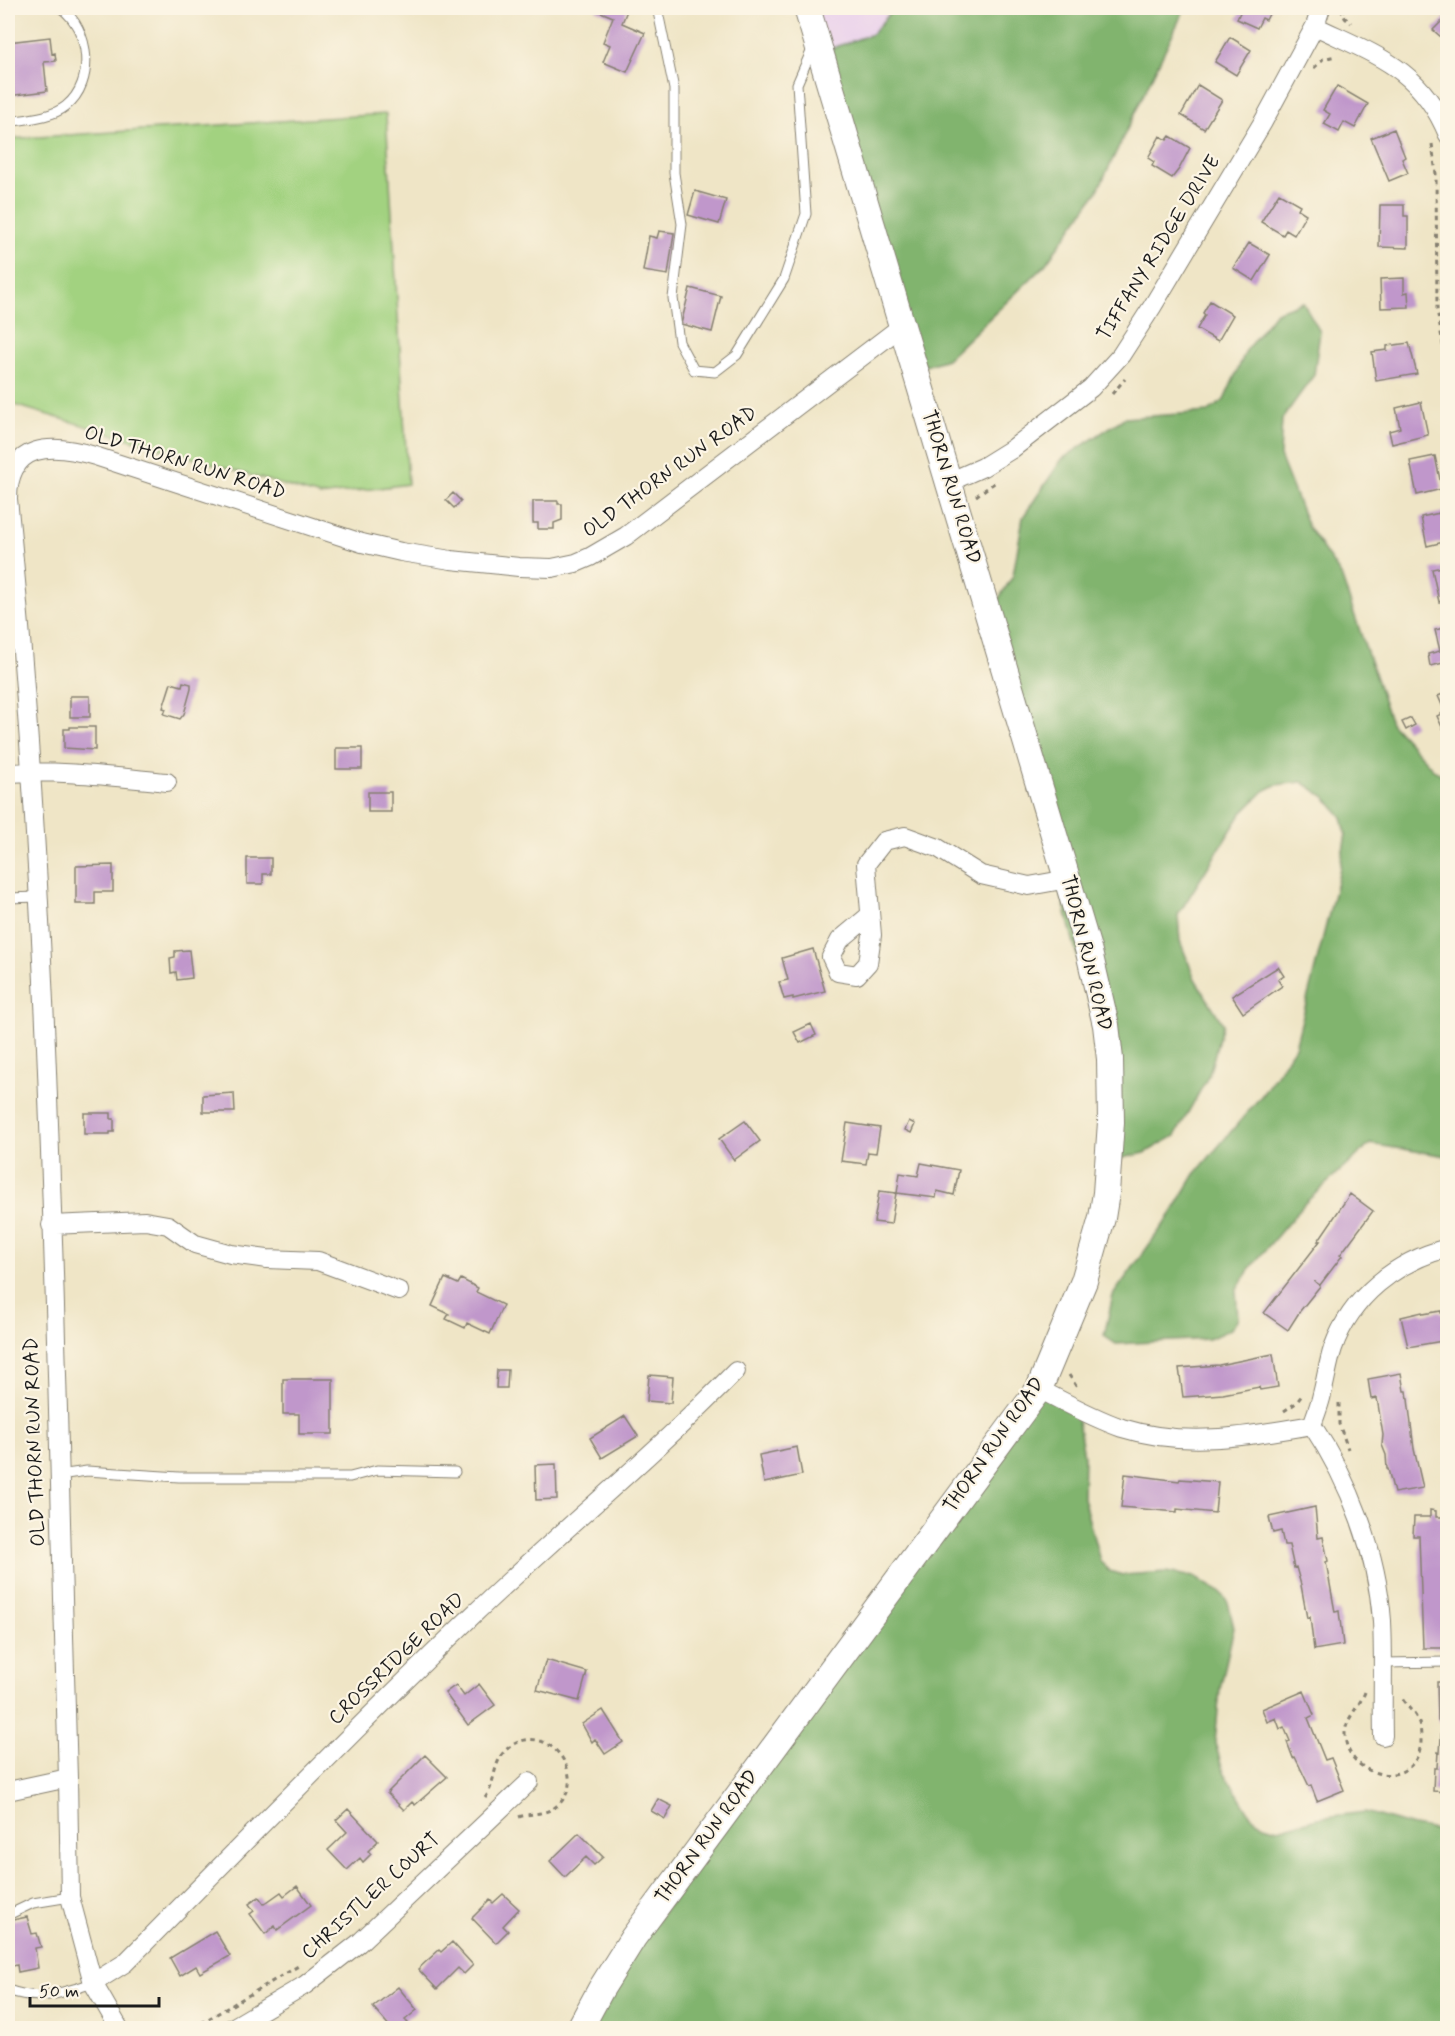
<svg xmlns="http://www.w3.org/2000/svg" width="1455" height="2036" viewBox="0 0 1455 2036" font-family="Mynerve,sans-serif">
	<rect width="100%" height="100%" fill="#fcf5e5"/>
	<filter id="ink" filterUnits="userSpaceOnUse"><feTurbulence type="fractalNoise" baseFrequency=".0167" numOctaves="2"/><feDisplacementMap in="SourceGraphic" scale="12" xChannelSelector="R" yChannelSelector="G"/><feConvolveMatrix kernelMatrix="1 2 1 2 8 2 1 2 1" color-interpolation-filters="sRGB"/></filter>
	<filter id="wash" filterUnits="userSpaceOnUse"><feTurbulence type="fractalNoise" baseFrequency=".008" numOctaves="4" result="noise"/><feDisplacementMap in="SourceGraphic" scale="24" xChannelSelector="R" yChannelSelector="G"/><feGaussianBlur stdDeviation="1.35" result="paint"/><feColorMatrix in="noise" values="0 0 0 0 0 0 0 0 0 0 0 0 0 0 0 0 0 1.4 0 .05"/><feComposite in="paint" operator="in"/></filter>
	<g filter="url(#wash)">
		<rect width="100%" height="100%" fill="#efe5c6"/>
		<path fill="#ead1ec" d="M807 8H894L872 34 821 52Z"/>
		<path fill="#a2d280" stroke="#5f774e" stroke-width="1.5" d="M386 114 408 484 320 496 8 403V139Z"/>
		<path fill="#81b46e" stroke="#4e6845" stroke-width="1.5" d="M894 8H1185L1097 192 1045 265 947 359 916 369 821 52 872 34Z
			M1303 302 1320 332 1314 375 1282 419 1280 456 1308 527 1341 575 1391 723 1435 771 1447 777V1156L1370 1144 1305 1203 1250 1268 1236 1291 1238 1318 1231 1329 1209 1339 1116 1344 1104 1336 1113 1295 1172 1213 1195 1174 1262 1095 1295 1047 1338 878 1346 834 1342 817 1325 797 1302 782 1276 785 1264 791 1241 814 1178 915 1180 941 1195 979 1223 1024 1209 1075 1175 1136 1145 1153 1109 1161 1112 1091 989 614 1013 576 1023 517 1062 459 1124 418 1208 412 1224 400 1247 349 1276 312Z
			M1039 1389 1076 1409 1084 1456 1083 1498 1100 1561 1109 1571 1123 1575 1166 1572 1194 1577 1220 1592 1228 1602 1234 1628 1220 1689 1215 1743 1223 1770 1251 1816 1264 1825 1278 1829 1318 1818 1365 1812 1413 1826 1447 1832V2028H580Z"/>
		<g id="blocks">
			<path fill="#c097cb" d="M597 8H628L622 23 645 33 627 72 603 62 610 45 603 42 613 17 596 10Z
				M1242 8H1272L1266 20 1262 18 1257 28 1237 19Z
				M1448 15V43L1433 30Z
				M50 37 52 54 55 53 56 61 44 62 47 91 8 96V42Z
				M1230 37 1251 50 1236 75 1215 62Z
				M1198 85 1222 100 1204 129 1181 115Z
				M1337 86 1368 104 1355 128 1344 122 1339 132 1324 124 1330 114 1323 110Z
				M1394 129 1405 157 1402 159 1408 173 1389 181 1371 138Z
				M1160 136 1167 140 1170 136 1190 148 1179 169 1172 178 1152 166 1154 162 1148 158Z
				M695 191 726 200 719 224 688 215Z
				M1279 193 1300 205 1298 209 1306 214 1294 235 1286 230 1283 235 1261 222Z
				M1380 205H1404V216H1408V248L1379 247Z
				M659 231 674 233 668 275 643 271 649 236 657 238Z
				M1249 243 1270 255 1254 281 1233 268Z
				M1404 278V293L1408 292 1409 307 1381 308 1380 279Z
				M690 288 721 296 712 332 681 324Z
				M1210 301 1233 315 1218 341 1197 329 1205 315 1203 313Z
				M1409 343 1417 374 1376 381 1372 352 1387 350V346Z
				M1421 402 1428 435 1392 444 1389 431 1400 428 1396 408Z
				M1435 456 1442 489 1417 495 1410 461Z
				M453 493 461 501 454 508 446 500Z
				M533 501H558V504H562V520L554 523V529H538V523H533Z
				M1444 512 1448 527V541L1427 546 1421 517Z
				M1448 566V600L1439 602 1432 569Z
				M1448 627V662L1430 666 1428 654 1440 651 1435 630Z
				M183 682 191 684V689L184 714 180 719 164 714 166 709 163 708 171 683 182 686Z
				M1448 692V729L1444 731 1437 716 1445 712 1438 696Z
				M70 696H90V717H70Z
				M1411 718 1415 725 1406 730 1402 722Z
				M70 727H95V750L64 748V729H70Z
				M336 748H362V769H336Z
				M368 792H391V812H368Z
				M247 858H271V874H263V884H247Z
				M113 865V892H95V904H76V866Z
				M813 949 825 991 793 999V997L784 999 779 982 788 980 782 958Z
				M189 950 192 978 177 980 176 972 171 973 170 958 175 957V951Z
				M1278 967 1284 976 1278 980 1282 986 1243 1013 1232 996Z
				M811 1024 816 1035 800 1043 794 1032Z
				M234 1093 235 1112H203V1095Z
				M84 1113H111V1119H114V1132H110V1134H84Z
				M745 1121 760 1141 734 1160 719 1139Z
				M909 1121 915 1124 911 1133 905 1130Z
				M847 1123 880 1128 876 1153 868 1152 866 1164 841 1161Z
				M921 1163 959 1170 954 1195 937 1191 936 1198 897 1193 900 1173 918 1176Z
				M879 1191 896 1193 891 1224 874 1222Z
				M1350 1194 1373 1211 1340 1255 1342 1256 1320 1285 1314 1281 1320 1286 1300 1311 1288 1330 1264 1313 1320 1241H1318Z
				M445 1278 458 1284 461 1279 478 1288 476 1292 503 1305 490 1334 467 1323 465 1328 446 1319 449 1314 432 1306Z
				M1441 1311V1313L1448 1312V1340L1408 1347 1401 1317 1422 1312 1423 1314Z
				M1273 1354 1278 1387 1260 1390 1259 1387 1223 1394 1183 1397 1179 1368 1219 1365Z
				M497 1370H508L507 1388H496Z
				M1401 1373 1404 1391H1407L1414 1449 1423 1488 1394 1493 1388 1469H1387L1386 1455 1382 1445 1383 1435 1377 1398 1371 1399 1368 1379Z
				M649 1375 673 1377 671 1403 647 1401Z
				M283 1379H333V1434H299V1414H283Z
				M625 1416 638 1436 602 1458 590 1438Z
				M797 1447 802 1475 764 1483 759 1455Z
				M556 1464 557 1499 536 1500 535 1465Z
				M1125 1474 1179 1481 1180 1479 1218 1482 1215 1513 1177 1509V1512L1121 1507Z
				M1315 1507 1318 1538 1323 1537 1328 1561 1326 1562 1335 1612 1339 1611 1343 1645 1314 1650 1310 1617 1307 1618 1301 1585 1296 1567 1294 1568 1289 1545H1284L1281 1531 1273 1533 1269 1517Z
				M1430 1510 1436 1511V1517H1447L1448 1648H1423L1419 1536H1413L1414 1517H1430Z
				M546 1660 587 1672 579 1701 537 1690Z
				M1437 1682H1448V1792L1433 1791 1434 1768H1437L1438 1752 1440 1753 1442 1722 1438 1721Z
				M479 1684 495 1705 468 1725 445 1693 456 1685 464 1696Z
				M1304 1691 1314 1715 1308 1718 1325 1760 1331 1758 1344 1790 1317 1801 1311 1785 1309 1786 1295 1757 1293 1758 1287 1742 1290 1741 1284 1727 1280 1729 1276 1718 1267 1722 1262 1709Z
				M603 1710 623 1742 605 1754 595 1739 592 1742 582 1724Z
				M425 1755 447 1777 415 1805 412 1802 404 1810 387 1793Z
				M658 1799 672 1806 665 1819 651 1811Z
				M348 1809 378 1841 368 1851 371 1854 363 1862 360 1858 347 1870 328 1850 347 1832 336 1820Z
				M579 1833 603 1857 594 1865 586 1857 565 1877 550 1861Z
				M297 1886 311 1905 277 1930 275 1926 265 1934 250 1914 254 1911 249 1904 259 1897 264 1904 281 1892 284 1896Z
				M503 1894 519 1909 503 1926 508 1931 496 1943 472 1918 490 1900 493 1903Z
				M27 1917 32 1934 37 1933 41 1947 35 1948 38 1968 18 1972 17 1965 8 1967V1921Z
				M215 1931 230 1956 200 1973 196 1966 180 1976 170 1958Z
				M452 1942 473 1965 464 1974 458 1968 437 1989 418 1969 439 1950 441 1952Z
				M398 1987 417 2010 405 2020 408 2023 402 2028H391L373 2007Z"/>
		</g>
	</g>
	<g filter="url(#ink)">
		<use href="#blocks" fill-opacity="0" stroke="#868071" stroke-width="1.5"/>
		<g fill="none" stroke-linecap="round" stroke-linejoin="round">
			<g stroke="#868071" stroke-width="11">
				<path id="lane" d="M658 12 674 89V173L682 224 673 298 679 342 694 370 715 372 737 355 784 279 806 214 797 84 813 47
					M8 122C26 119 51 118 66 106 96 82 90 29 61 8
					M8 898 38 897
					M59 1475 87 1471 179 1477H350L377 1470 455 1472
					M1383 1663 1448 1662
					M8 1915 33 1903 70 1897
					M8 1990C40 2002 61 1993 93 1983"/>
			</g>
			<g stroke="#868071" stroke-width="20">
				<path id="street" d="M1315 26C1375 55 1421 68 1448 135
					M949 482 983 467 1012 449 1091 388 1121 355 1152 307 1263 122 1315 26 1321 8
					M8 773C61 770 114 777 167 782
					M870 915 840 940 831 957 838 972 857 975 868 963 872 935 866 864 884 841 905 836 938 848 981 875 1029 886 1068 879
					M51 1225 145 1221 168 1225 195 1244 231 1254 267 1259 318 1261 399 1291
					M1039 1389C1066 1403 1093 1418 1122 1428 1186 1448 1248 1436 1312 1425 1316 1414 1320 1404 1322 1394 1326 1379 1328 1363 1333 1348 1351 1297 1396 1261 1448 1248
					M1312 1425C1350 1482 1377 1552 1382 1621 1384 1659 1382 1697 1383 1736
					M8 1791 68 1778
					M93 1983 125 1963C241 1846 355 1728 474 1614 561 1531 653 1456 736 1371
					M119 2028 93 1983 70 1897 68 1778C55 1351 52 924 8 499 8 442 52 443 95 456L362 543 401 552 451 560 519 567 552 568 576 563 590 557 626 536 902 326
					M232 2028 305 1985 359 1943 529 1782"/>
			</g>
			<g stroke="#868071" stroke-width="28">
				<path id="secondary" d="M580 2028 601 1989 633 1938 1039 1389 1084 1281 1102 1218 1106 1193 1111 1122 1110 1059 1106 1025 1089 952 807 8"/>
			</g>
			<path stroke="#868071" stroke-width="3" stroke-dasharray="4.5 4.5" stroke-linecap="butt" d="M1341 8 1345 18 1351 23
				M1314 68 1323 59 1336 56
				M1432 144 1436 174 1437 309 1448 375
				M1112 394 1125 379
				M976 496 997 481
				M1069 1375 1078 1389
				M1339 1403V1424L1348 1449
				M1284 1411 1296 1403 1303 1394
				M1365 1692C1360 1706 1345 1719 1345 1734 1346 1780 1417 1792 1421 1742 1421 1736 1421 1729 1419 1723 1416 1713 1405 1706 1401 1696
				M485 1798C496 1783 492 1762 507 1749 547 1715 594 1781 554 1808 543 1815 530 1813 519 1817
				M193 2028 300 1965"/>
			<use href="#lane" stroke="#fff" stroke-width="9"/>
			<use href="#street" stroke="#fff" stroke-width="18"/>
			<use href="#secondary" stroke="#fff" stroke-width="26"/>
		</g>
	</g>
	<g text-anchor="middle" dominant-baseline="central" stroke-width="4.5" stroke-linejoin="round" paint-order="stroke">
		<g font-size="20" fill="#1c1c1c" stroke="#fcf5e5">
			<text transform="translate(1159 248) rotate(-58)">TIFFANY RIDGE DRIVE</text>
			<text transform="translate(185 463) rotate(17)">OLD THORN RUN ROAD</text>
			<text transform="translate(670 472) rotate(-36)">OLD THORN RUN ROAD</text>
			<text transform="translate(951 487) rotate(73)">THORN RUN ROAD</text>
			<text transform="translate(1086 953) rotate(76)">THORN RUN ROAD</text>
			<text transform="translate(35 1442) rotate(-92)">OLD THORN RUN ROAD</text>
			<text transform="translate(994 1445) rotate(-55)">THORN RUN ROAD</text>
			<text transform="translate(397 1659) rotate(-44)">CROSSRIDGE ROAD</text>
			<text transform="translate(707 1837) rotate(-54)">THORN RUN ROAD</text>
			<text transform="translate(371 1896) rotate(-42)">CHRISTLER COURT</text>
		</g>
	</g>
	<rect width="1455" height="2036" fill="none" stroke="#fcf5e5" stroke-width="30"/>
	<path d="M30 1997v9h129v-9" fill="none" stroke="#1c1c1c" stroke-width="3"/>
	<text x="39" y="1997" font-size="18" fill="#1c1c1c" stroke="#fcf5e5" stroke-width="4.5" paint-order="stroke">50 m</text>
</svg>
